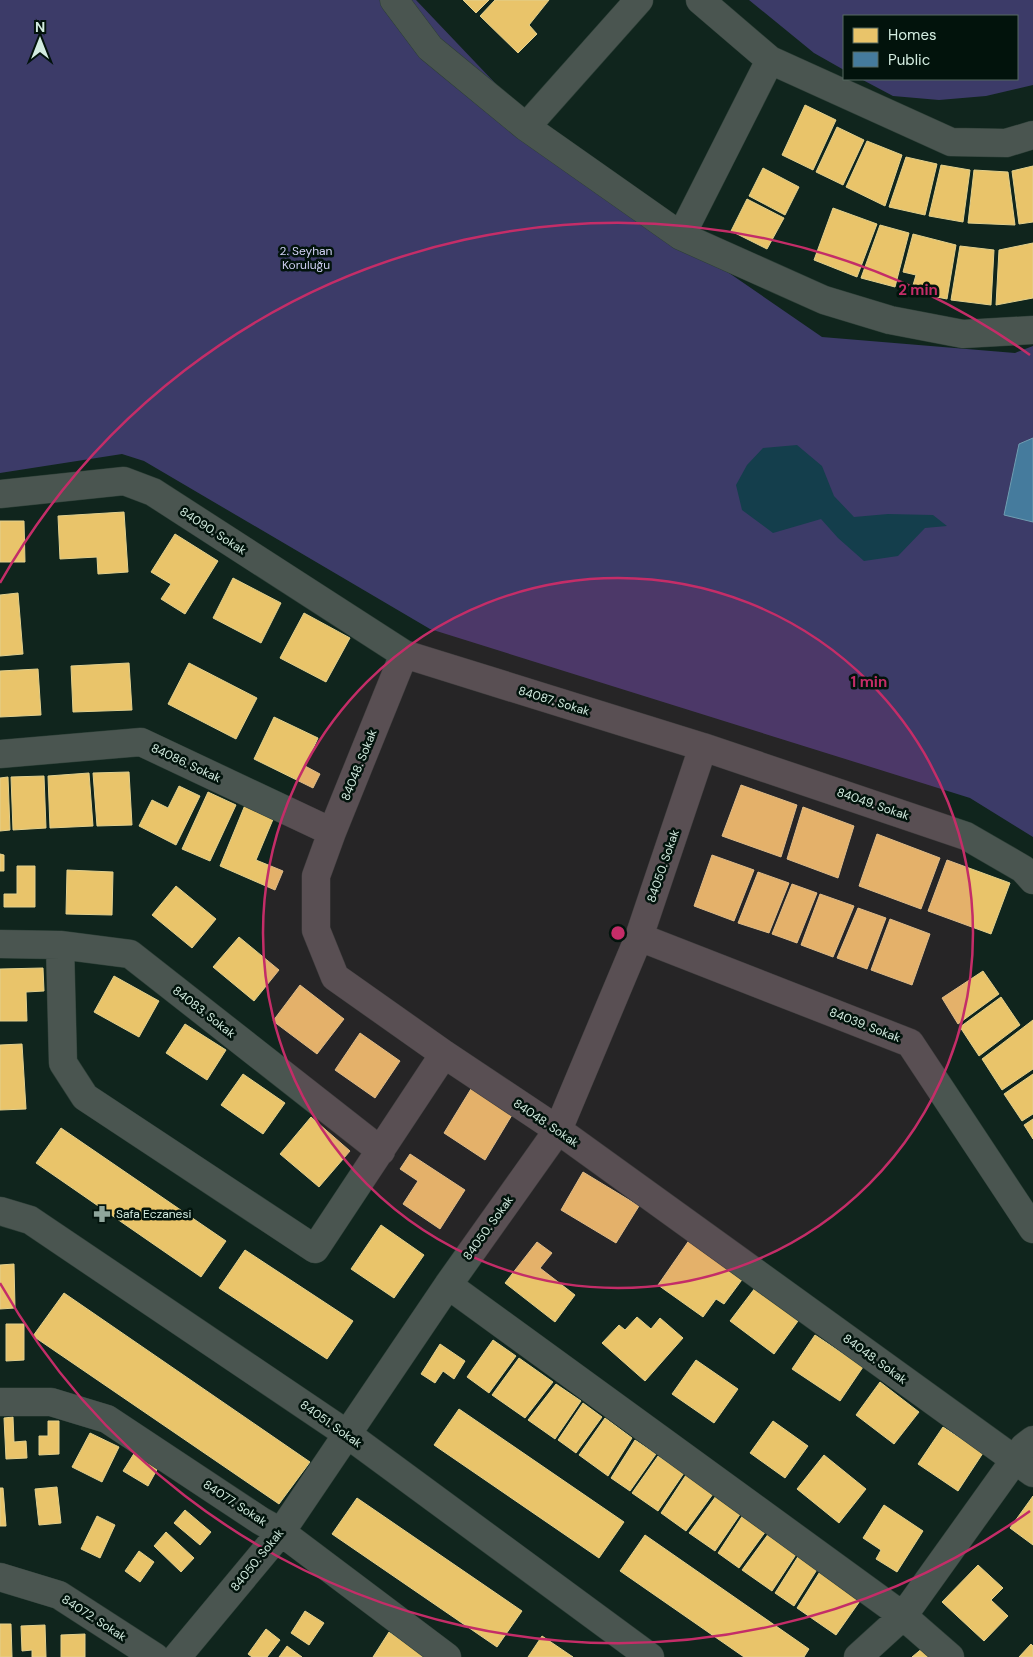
<svg xmlns="http://www.w3.org/2000/svg" width="1033" height="1657" viewBox="0 0 1033 1657" font-family="'DM Sans',sans-serif">
	<rect width="100%" height="100%" fill="#10251d"/>
	<path fill="#3c3b68" d="M0 0H416L575 167 822 337 1015 353 1033 346V837L970 798 430 629 144 461 122 454 0 473Z
		M749 0H1033V85L986 96 939 100 893 96 861 79H1017V16H844V70L814 53Z"/>
	<path fill="#143e4c" d="M797 445 822 466 834 496 854 517 888 514 933 515 947 526 925 528 898 556 864 561 838 538 821 519 773 533 742 510 736 485 747 465 763 448Z"/>
	<path fill="#e9c46a" stroke="#e2d08d" d="M463 0H489L476 13Z
		M495 0H549L529 25 537 34 518 53 480 16Z
		M805 105 836 120 813 170 782 155Z
		M837 127 864 140 843 185 816 172Z
		M867 141 902 155 885 206 846 187Z
		M906 157 937 164 925 215 889 207Z
		M941 165 970 170 963 222 929 216Z
		M1033 166V222L1019 224 1012 171Z
		M763 168 799 187 785 215 749 196Z
		M974 170 1008 172 1015 225 968 223Z
		M747 199 784 218 767 249 731 231Z
		M833 208 877 224 857 277 814 260Z
		M880 225 909 233 895 287 861 278Z
		M913 234 956 245 947 299 911 292 916 275 903 272Z
		M1033 243V298L996 305 999 250Z
		M960 246 994 250 991 305 951 300Z
		M124 512 128 572 98 574 97 557 60 559 58 516Z
		M0 521H24L25 562H0Z
		M175 534 218 561 185 614 161 599 171 584 151 572Z
		M233 578 281 603 261 643 213 618Z
		M18 593 23 654 0 656V595Z
		M304 613 350 638 326 682 280 658Z
		M129 663 132 710 73 712 71 666Z
		M189 663 257 698 236 739 168 704Z
		M38 669 41 715 0 717V671Z
		M274 717 318 738 305 766 320 774 313 788 254 759Z
		M129 772 132 825 97 826 93 773Z
		M89 773 93 826 50 828 48 776Z
		M44 776 46 828 13 830 11 777Z
		M8 777 10 830 0 831V778Z
		M741 785 797 805 781 857 722 836Z
		M179 786 200 796 176 845 139 826 152 800 168 808Z
		M208 792 236 805 210 861 182 849Z
		M245 805 274 817 256 860 283 871 275 890 220 866Z
		M803 807 854 826 838 878 787 859Z
		M877 834 940 858 921 909 859 886Z
		M0 854 4 855V871H0Z
		M712 855 754 870 734 921 694 906Z
		M947 860 1010 883 991 934 928 911Z
		M17 866H35V907H4V894H17Z
		M67 870 113 872 112 915 66 914Z
		M758 872 789 883 769 933 738 923Z
		M792 884 817 893 797 943 772 934Z
		M176 886 216 919 192 948 152 915Z
		M820 894 854 906 833 957 801 945Z
		M858 908 886 918 867 969 837 958Z
		M890 919 930 934 912 985 871 970Z
		M239 937 279 970 254 1001 213 967Z
		M43 968 44 991 26 992 27 1021H0V969Z
		M983 971 999 994 958 1024 942 998Z
		M114 976 159 1001 139 1037 94 1012Z
		M300 985 344 1019 317 1054 273 1021Z
		M1001 997 1020 1025 979 1056 960 1027Z
		M1033 1020V1069L1002 1090 982 1059Z
		M185 1024 226 1050 207 1080 166 1053Z
		M360 1033 400 1061 375 1098 335 1070Z
		M22 1044 26 1109 0 1110V1045Z
		M243 1074 285 1103 263 1134 221 1105Z
		M1033 1074V1114L1022 1121 1004 1094Z
		M474 1084 515 1110 485 1160 444 1133Z
		M311 1117 350 1151 319 1187 280 1154Z
		M1033 1119V1139L1024 1125Z
		M61 1128 226 1241 201 1277 36 1163Z
		M410 1154 465 1190 440 1229 403 1204 418 1181 400 1169Z
		M583 1172 639 1206 616 1243 561 1210Z
		M381 1225 424 1255 394 1298 351 1269Z
		M690 1239 744 1277 724 1304 716 1299 703 1317 658 1285Z
		M537 1242 552 1253 540 1268 575 1295 555 1322 505 1283Z
		M245 1250 353 1321 327 1359 219 1288Z
		M14 1264 15 1308 0 1309V1265Z
		M755 1288 798 1321 774 1354 730 1321Z
		M64 1293 310 1462 279 1504 33 1336Z
		M637 1317 651 1329 660 1318 683 1338 645 1381 602 1343 619 1325 625 1330Z
		M6 1324H24V1360L6 1361Z
		M815 1335 863 1367 840 1401 792 1369Z
		M493 1340 516 1356 489 1393 467 1377Z
		M440 1344 465 1361 454 1379 443 1371 435 1383 421 1374Z
		M519 1358 553 1382 525 1418 492 1395Z
		M696 1360 738 1389 714 1423 672 1394Z
		M880 1382 919 1412 894 1444 856 1415Z
		M556 1384 581 1401 555 1439 528 1420Z
		M583 1403 602 1417 576 1453 558 1440Z
		M459 1409 624 1522 599 1558 434 1445Z
		M13 1417 14 1442 26 1441 27 1458 6 1459 4 1418Z
		M605 1418 632 1438 608 1476 579 1455Z
		M48 1421H59V1454L39 1455V1436H48Z
		M773 1421 808 1446 785 1478 750 1453Z
		M943 1427 983 1453 958 1491 918 1464Z
		M90 1433 119 1447 102 1482 72 1467Z
		M635 1440 656 1454 630 1491 611 1478Z
		M135 1452 159 1466 148 1486 123 1471Z
		M824 1455 866 1489 839 1523 797 1489Z
		M658 1456 684 1473 658 1511 632 1493Z
		M686 1475 713 1494 686 1531 661 1513Z
		M57 1487 61 1523 39 1525 35 1489Z
		M0 1488H3L6 1526H0Z
		M716 1496 741 1513 715 1551 689 1533Z
		M1033 1496V1545L1010 1528Z
		M357 1498 522 1611 497 1647 332 1534Z
		M884 1505 923 1531 897 1572 876 1559 881 1550 863 1538Z
		M185 1510 211 1532 200 1545 174 1523Z
		M743 1515 766 1531 739 1568 718 1553Z
		M97 1516 115 1525 100 1558 81 1549Z
		M166 1532 194 1558 181 1572 154 1546Z
		M769 1533 797 1553 772 1591 742 1570Z
		M645 1535 809 1649 804 1657H744L620 1571Z
		M139 1551 154 1562 140 1582 125 1571Z
		M799 1555 818 1568 794 1606 775 1593Z
		M978 1565 1003 1588 991 1600 1008 1616 984 1641 942 1602Z
		M821 1570 862 1598 836 1635 797 1608Z
		M305 1611 324 1623 309 1645 291 1633Z
		M0 1624H11L12 1657H0Z
		M45 1625 46 1657H32V1650L22 1651 21 1626Z
		M266 1629 280 1640 267 1657H252L248 1654Z
		M389 1632 427 1657H373Z
		M85 1634V1657H61V1635Z
		M542 1636 573 1657H528Z
		M1031 1644 1033 1646V1657H1019Z
		M287 1646 302 1657H279Z
		M924 1647 932 1657H912Z"/>
	<path fill="#457b9d" stroke="#709db1" d="M1033 438V522L1004 515 1019 444Z"/>
	<g fill="none" stroke-linecap="round" stroke-linejoin="round">
		<g stroke="#2d3f37" stroke-width="29">
			<path id="minor" d="M394 0 430 48 526 127 681 236 824 300 890 320 963 334 1033 330
				M700 0 770 60 951 142 1006 143 1033 135
				M526 127 639 0
				M681 236 770 60
				M0 494 124 481 153 492 404 654 703 747 966 836 1023 869 1033 880
				M404 654 332 832 316 876V930L335 977 444 1054 558 1130 1033 1473
				M0 754 141 742 332 832
				M639 937 910 1043 1033 1229
				M0 944 60 945 130 954 381 1151
				M60 945 63 1063 85 1097 315 1249 444 1054
				M0 1211 30 1220 347 1434 650 1657
				M448 1285 903 1616 950 1657
				M0 1402H51L107 1419 261 1521 281 1532 447 1657
				M0 1577 59 1595 155 1657
				M177 1657 281 1532 448 1285 558 1130 639 937 703 747
				M858 1657 903 1616 1024 1447 1033 1440"/>
		</g>
		<use href="#minor" stroke="#4a5550" stroke-width="28"/>
	</g>
	<circle cx="618" cy="933" r="355" fill="#c42d68" fill-opacity=".12"/>
	<g fill="none" stroke="#c42d68" stroke-width="2.5">
		<circle cx="618" cy="933" r="355"/>
		<path d="M1030 1511A710 710 0 0 1 0 1283M0 583A710 710 0 0 1 1030 355"/>
	</g>
	<defs>
		<g id="pharmacy-bare" transform="scale(1.35)"><path d="M-2-6h4v4h4v4h-4v4h-4v-4h-4v-4h4Z" fill="#8fa69c" stroke="#02130c" stroke-width="2.5" paint-order="stroke"/></g>
	</defs>
	<g fill-rule="evenodd">
		<use href="#pharmacy-bare" x="102" y="1214"/>
	</g>
	<g text-anchor="middle" dominant-baseline="central" stroke-width="5" stroke-linejoin="round" paint-order="stroke">
		<g font-size="12" fill="#d0d0f4" stroke="#02130c">
			<text x="306" y="251">2. Seyhan<tspan x="306" dy="14">Koruluğu</tspan></text>
		</g>
		<g font-size="12" fill="#d3ece0" stroke="#02130c">
			<text transform="translate(213 531) rotate(33)">84090. Sokak</text>
			<text transform="translate(554 701) rotate(17)">84087. Sokak</text>
			<text transform="translate(186 763) rotate(25)">84086. Sokak</text>
			<text transform="translate(359 765) rotate(-68)">84048. Sokak</text>
			<text transform="translate(873 804) rotate(19)">84049. Sokak</text>
			<text transform="translate(663 866) rotate(-71)">84050. Sokak</text>
			<text transform="translate(204 1012) rotate(38)">84083. Sokak</text>
			<text transform="translate(865 1025) rotate(21)">84039. Sokak</text>
			<text transform="translate(546 1123) rotate(34)">84048. Sokak</text>
			<text transform="translate(488 1228) rotate(-54)">84050. Sokak</text>
			<text transform="translate(875 1359) rotate(36)">84048. Sokak</text>
			<text transform="translate(331 1424) rotate(35)">84051. Sokak</text>
			<text transform="translate(235 1503) rotate(33)">84077. Sokak</text>
			<text transform="translate(257 1560) rotate(-51)">84050. Sokak</text>
			<text transform="translate(94 1618) rotate(33)">84072. Sokak</text>
		</g>
		<g font-size="12" fill="#d3ece0" stroke="#02130c" text-anchor="start">
			<text x="116" y="1214">Safa Eczanesi</text>
		</g>
	</g>
	<circle cx="618" cy="933" r="8" fill="#c42d68" stroke="#02130c" stroke-width="2.5"/>
	<g font-size="15" text-anchor="middle" font-weight="bold" fill="#c42d68" stroke="#02130c" stroke-width="5" stroke-linejoin="round" paint-order="stroke">
		<text x="918" y="295">2 min</text>
		<text x="869" y="687">1 min</text>
	</g>
	<rect x="843" y="15" width="175" height="65" fill="#02130c" stroke="#566a61"/>
	<rect x="853" y="28" width="25" height="15" fill="#e9c46a" stroke="#566a61"/>
	<text x="888" y="40" font-size="15" fill="#d3ece0">Homes</text>
	<rect x="853" y="52" width="25" height="15" fill="#457b9d" stroke="#566a61"/>
	<text x="888" y="65" font-size="15" fill="#d3ece0">Public</text>
	<g transform="translate(40 40)" stroke="#02130c" stroke-width="4" paint-order="stroke">
	<path d="M0-4L9 19L0 12L-9 19Z" fill="#d3ece0"/>
	<text y="-8" font-size="14" font-weight="bold" text-anchor="middle" fill="#d3ece0">N</text>
	</g>
</svg>
